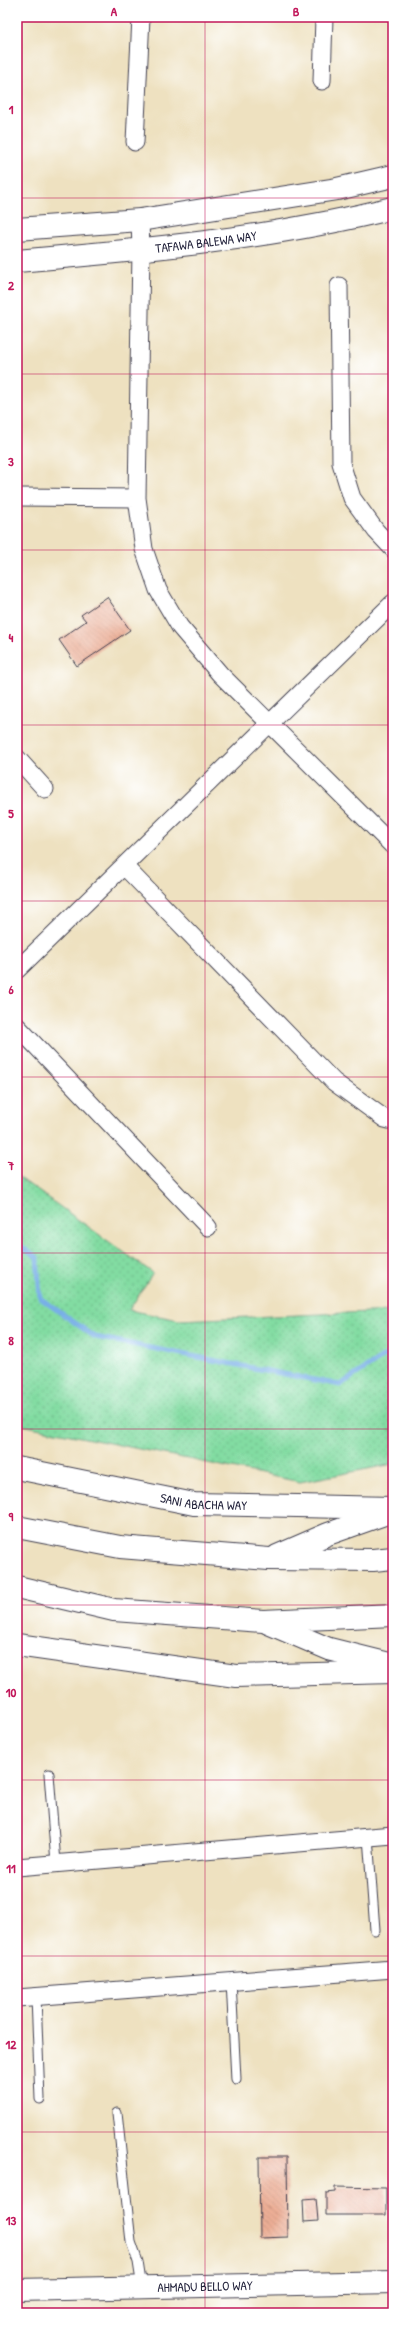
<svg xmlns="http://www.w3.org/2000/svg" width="410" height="2330" viewBox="0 0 410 2330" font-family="'Patrick Hand',sans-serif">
	<defs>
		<pattern id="grass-dots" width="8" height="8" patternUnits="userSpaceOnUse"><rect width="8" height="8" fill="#82dca2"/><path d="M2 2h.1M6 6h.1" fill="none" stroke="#70bc8c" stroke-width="1.8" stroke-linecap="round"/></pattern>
		<pattern id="building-back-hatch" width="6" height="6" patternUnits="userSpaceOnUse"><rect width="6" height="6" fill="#ecae95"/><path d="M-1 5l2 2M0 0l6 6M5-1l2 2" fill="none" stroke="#ca9581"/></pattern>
	</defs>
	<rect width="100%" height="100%" fill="#fff"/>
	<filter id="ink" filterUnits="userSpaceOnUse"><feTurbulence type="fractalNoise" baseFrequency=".025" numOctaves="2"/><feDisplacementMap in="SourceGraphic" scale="8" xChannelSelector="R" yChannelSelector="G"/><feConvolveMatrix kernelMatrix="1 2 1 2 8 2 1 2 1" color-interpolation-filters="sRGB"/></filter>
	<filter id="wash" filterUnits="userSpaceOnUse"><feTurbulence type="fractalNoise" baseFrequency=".012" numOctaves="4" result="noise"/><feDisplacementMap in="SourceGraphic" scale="16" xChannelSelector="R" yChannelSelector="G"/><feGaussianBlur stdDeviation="0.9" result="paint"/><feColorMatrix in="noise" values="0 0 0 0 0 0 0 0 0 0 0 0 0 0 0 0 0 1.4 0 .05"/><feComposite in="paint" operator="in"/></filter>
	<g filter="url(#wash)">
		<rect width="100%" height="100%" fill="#eee1c0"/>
		<path fill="url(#grass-dots)" stroke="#527f6e" d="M17 1176 153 1273 129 1310 179 1320 393 1311V1464L300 1482 17 1424Z"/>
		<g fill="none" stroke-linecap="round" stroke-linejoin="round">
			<path stroke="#78afe7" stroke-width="5" d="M17 1244 37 1257 40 1298 95 1337 340 1385 393 1350"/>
		</g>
		<g id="blocks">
			<path fill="url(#building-back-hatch)" d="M107 597 130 630 77 666 59 640 86 621 81 615Z
				M259 2157H287L288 2237 260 2238Z
				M335 2187 386 2188V2215H326V2193L335 2192Z
				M316 2198 318 2221 304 2222 303 2199Z"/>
		</g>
	</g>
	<g filter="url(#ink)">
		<use href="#blocks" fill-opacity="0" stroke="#413f4f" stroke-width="1"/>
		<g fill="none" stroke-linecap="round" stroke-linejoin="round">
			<g stroke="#413f4f" stroke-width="11">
				<path id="lane" d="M49 1774 56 1863
					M368 1837 375 1930
					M231 1981 236 2079
					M36 1997 40 2099
					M117 2113 131 2242 138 2262 142 2288"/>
			</g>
			<g stroke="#413f4f" stroke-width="19">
				<path id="street" d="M322 81 324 17
					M135 142 141 17
					M140 220 141 250 137 498 144 549 158 590 180 627 220 674 393 846
					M339 286 341 463 352 498 376 531 393 549
					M17 497 137 498
					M17 758 45 789
					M124 866 334 1082 385 1119 393 1121
					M17 970 393 603
					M17 1026 208 1227
					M17 1867 393 1835
					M17 1998 393 1969"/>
			</g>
			<g stroke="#413f4f" stroke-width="24">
				<g id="secondary">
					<path d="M17 229 140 220 337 189 393 176"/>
					<path id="s1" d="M17 261C144 250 269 239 393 208"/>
				</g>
			</g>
			<g stroke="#413f4f" stroke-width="24">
				<g id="primary">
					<path id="s2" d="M17 1468 194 1504 393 1508"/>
					<path d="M17 1645 236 1676 393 1672"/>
					<path id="s3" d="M17 2290 393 2282"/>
				</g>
			</g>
			<g stroke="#413f4f" stroke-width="24">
				<path id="highway" d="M17 1527 120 1547 269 1559 373 1560 393 1558
					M277 1556 328 1534 393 1511
					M17 1587 114 1610 263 1621 393 1615
					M268 1623 329 1649 393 1665"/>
			</g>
			<use href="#lane" stroke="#fff" stroke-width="9"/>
			<use href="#street" stroke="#fff" stroke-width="17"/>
			<use href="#secondary" stroke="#fff" stroke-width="22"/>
			<use href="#primary" stroke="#fff" stroke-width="22"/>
			<use href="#highway" stroke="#fff" stroke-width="22"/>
		</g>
	</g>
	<path fill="none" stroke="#c2185b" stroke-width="1" stroke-opacity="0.55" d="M205 17V2313M17 198H393M17 374H393M17 550H393M17 725H393M17 901H393M17 1077H393M17 1253H393M17 1429H393M17 1605H393M17 1780H393M17 1956H393M17 2132H393"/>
	<g text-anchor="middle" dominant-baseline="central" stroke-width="3" stroke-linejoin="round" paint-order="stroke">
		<g font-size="13" fill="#22223b" stroke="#fff">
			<text stroke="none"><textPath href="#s1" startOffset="190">TAFAWA BALEWA WAY</textPath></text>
			<text stroke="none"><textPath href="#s2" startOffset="190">SANI ABACHA WAY</textPath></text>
			<text stroke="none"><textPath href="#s3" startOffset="188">AHMADU BELLO WAY</textPath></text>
		</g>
	</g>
	<rect width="410" height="2330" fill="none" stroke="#fff" stroke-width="44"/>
	<rect x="22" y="22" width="366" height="2286" fill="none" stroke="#c2185b" stroke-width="1.5"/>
	<g font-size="13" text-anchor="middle" font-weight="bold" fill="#c2185b">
		<text x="114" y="16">A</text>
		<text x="296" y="16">B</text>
		<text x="11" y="114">1</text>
		<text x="11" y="290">2</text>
		<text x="11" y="466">3</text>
		<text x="11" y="642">4</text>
		<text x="11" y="818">5</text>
		<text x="11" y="994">6</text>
		<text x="11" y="1170">7</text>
		<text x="11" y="1345">8</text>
		<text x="11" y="1521">9</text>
		<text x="11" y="1697">10</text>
		<text x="11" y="1873">11</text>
		<text x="11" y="2049">12</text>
		<text x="11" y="2225">13</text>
	</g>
</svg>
